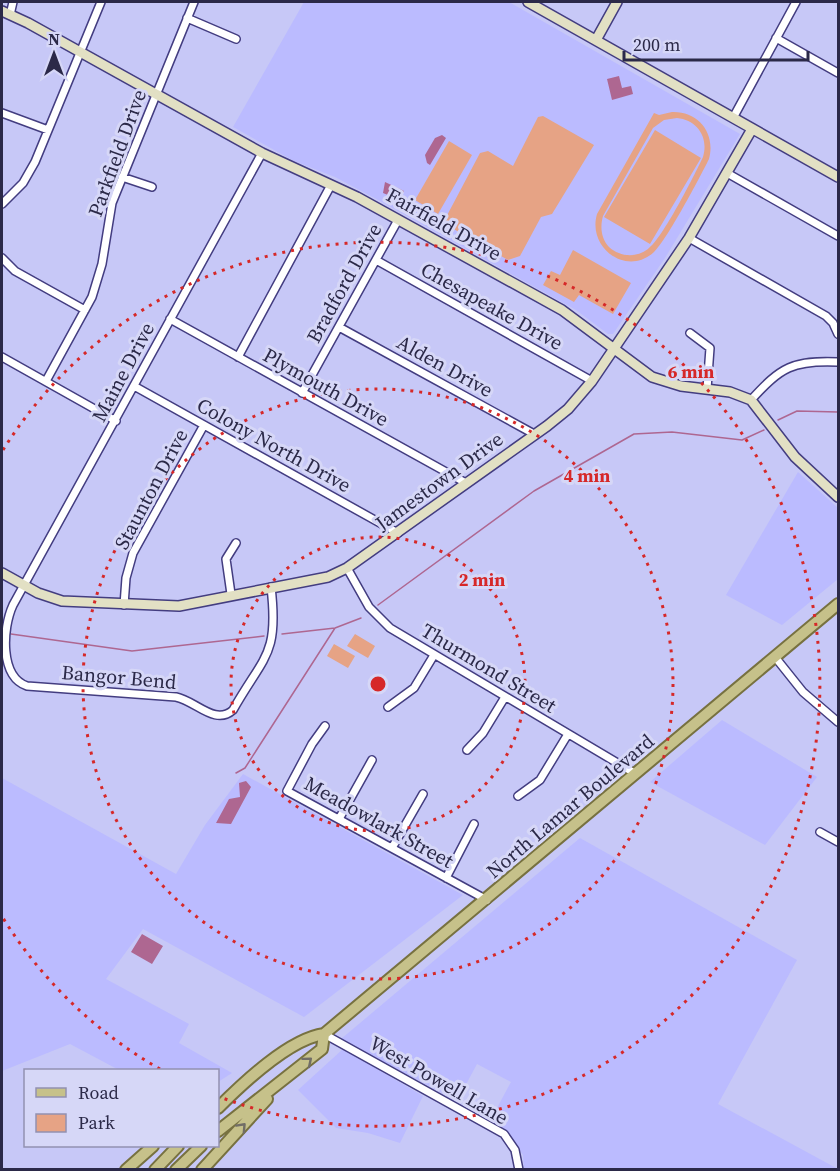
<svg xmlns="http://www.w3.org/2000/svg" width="840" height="1171" viewBox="0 0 840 1171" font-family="'Source Serif 4',serif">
	<rect width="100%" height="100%" fill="#c7c8f7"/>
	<path fill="#bbf" d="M304 2H509L740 134 665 258 613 334H608L576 310 380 201 335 177 294 161 233 127Z
		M798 472 838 508V579L782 625 726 595Z
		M722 720 817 777 765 845 650 782Z
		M243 774 463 895 304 1017 143 929 106 979 189 1024 179 1043 232 1073 218 1082V1070H119L70 1044 2 1071V778L176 874 205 825Z
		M580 838 797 960 718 1104 838 1169H524L523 1155 509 1135 490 1121 511 1082 477 1064 457 1101 341 1039Z
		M343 1049 423 1096 400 1143 368 1133 336 1128 298 1090Z"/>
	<path fill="#e6a385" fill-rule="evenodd" d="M672 112C698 111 716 133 709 159 700 177 667 240 654 252 627 277 587 248 597 214L654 113 659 115ZM677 118C697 120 709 137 703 157 694 176 663 238 648 249 636 258 620 257 609 247 601 238 600 227 603 216L653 128 664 120Z
		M543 116 594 145 552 214 541 217 520 256 508 260 443 223 480 153 488 151 513 166 538 117Z
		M655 130 701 158 650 244 604 217Z
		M449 141 472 155 438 214 415 200Z
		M573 250 631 283 613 314 579 295 574 302 543 285 551 271 560 275Z
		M355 634 375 646 368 658 347 646Z
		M334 644 355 656 348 668 327 656Z"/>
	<path fill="#ae6791" d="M619 76 622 88 631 86 633 94 612 100 607 79Z
		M442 135 446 138 430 165 427 163 425 155 435 138Z
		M385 182 404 191 400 200 383 193Z
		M246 781 251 787 231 824 216 823 229 799 240 797 239 783Z
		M142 934 163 946 152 964 131 952Z"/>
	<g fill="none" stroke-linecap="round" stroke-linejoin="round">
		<path stroke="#ae6791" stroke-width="1.5" d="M778 420 797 411 838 412
			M378 605 534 491 634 434 672 432 742 440 764 430
			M11 634 132 651 264 636
			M282 634 335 628 361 618
			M236 773 245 768 335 628"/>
		<g stroke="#433d80" stroke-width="10">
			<path id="street" d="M10 15 13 2
				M187 18 236 39
				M776 38 838 73
				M2 113 48 130
				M733 118 796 2
				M262 153 13 605C2 629 0 677 27 686L176 697C196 701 215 726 233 710 264 655 279 656 271 587
				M727 173 838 236
				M122 177 152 187
				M2 204 23 183 35 162 101 2
				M689 238 826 316 833 323 838 334
				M2 258 15 271 85 310
				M376 260 592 381
				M170 319 466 483
				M339 327 534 434
				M690 333 710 348 707 389
				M2 357 116 421
				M238 357 331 185
				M46 381 92 297 102 264 112 203 194 2
				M134 386 398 533
				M302 393 398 220
				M751 400C781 367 793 360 838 362
				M347 568 369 607 390 628 636 774
				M231 594 226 559 236 543
				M124 605 126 578 133 553 204 425
				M775 657 803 692 838 722
				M388 707 414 688 434 655
				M325 726 312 744 287 791 487 900
				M467 750 483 733 505 697
				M518 796 540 780 568 734
				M339 819 372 760
				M820 832 838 842
				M392 848 423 794
				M446 878 474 824
				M324 1034 504 1134 515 1150 519 1170"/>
		</g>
		<g stroke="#433d80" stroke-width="12">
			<path id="secondary" d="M528 2 838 177
				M2 11 28 23 262 153 357 197 562 310 652 377 681 386 730 392 751 400 795 457 838 497
				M596 40 617 2
				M2 573 38 593 62 601 179 606 328 577 347 568 547 426 568 409 592 381 689 238 752 129"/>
		</g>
		<g stroke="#777140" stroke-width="14">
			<path id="primary" d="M218 1108C243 1083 289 1039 324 1034L838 604
				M218 1131 322 1049 324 1034
				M126 1170 153 1146
				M155 1170 178 1146
				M176 1170 201 1146
				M202 1170 267 1099"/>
		</g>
		<use href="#street" stroke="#fff" stroke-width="7"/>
		<use href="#secondary" stroke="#e2e0c4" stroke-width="9"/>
		<use href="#primary" stroke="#c6c18a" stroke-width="10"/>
	</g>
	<defs><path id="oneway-chevron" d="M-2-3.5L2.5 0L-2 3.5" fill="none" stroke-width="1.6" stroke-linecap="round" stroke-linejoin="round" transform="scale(1.5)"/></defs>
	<g stroke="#716d66">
		<use href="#oneway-chevron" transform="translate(308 1061) rotate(-40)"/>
		<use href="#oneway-chevron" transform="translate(242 1127) rotate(-47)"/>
	</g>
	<g fill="none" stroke="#d62828" stroke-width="3" stroke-dasharray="3 6">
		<circle cx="378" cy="684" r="147"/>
		<circle cx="378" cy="684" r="295"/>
		<path d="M160 1069A442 442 0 0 1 3 918M3 450A442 442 0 1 1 220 1097"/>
	</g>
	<g text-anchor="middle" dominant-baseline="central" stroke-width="6" stroke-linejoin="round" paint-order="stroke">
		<g font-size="20" fill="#2b2948" stroke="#d6d7f7">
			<text transform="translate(117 153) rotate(-70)">Parkfield Drive</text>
			<text transform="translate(444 224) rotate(29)">Fairfield Drive</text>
			<text transform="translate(344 283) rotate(-61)">Bradford Drive</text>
			<text transform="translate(492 306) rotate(29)">Chesapeake Drive</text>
			<text transform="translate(445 366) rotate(29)">Alden Drive</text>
			<text transform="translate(123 372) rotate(-62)">Maine Drive</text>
			<text transform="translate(326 387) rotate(29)">Plymouth Drive</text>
			<text transform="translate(274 445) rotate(29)">Colony North Drive</text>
			<text transform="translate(439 481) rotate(-36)">Jamestown Drive</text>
			<text transform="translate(151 489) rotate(-62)">Staunton Drive</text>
			<text transform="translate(489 668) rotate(31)">Thurmond Street</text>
			<text transform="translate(119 677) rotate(5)">Bangor Bend</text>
			<text transform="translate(570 806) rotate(-40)">North Lamar Boulevard</text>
			<text transform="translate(379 822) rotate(29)">Meadowlark Street</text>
			<text transform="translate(439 1080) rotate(30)">West Powell Lane</text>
		</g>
	</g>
	<circle cx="378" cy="684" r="9" fill="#d62828" stroke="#d6d7f7" stroke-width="3"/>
	<g font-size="18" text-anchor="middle" font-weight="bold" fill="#d62828" stroke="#d6d7f7" stroke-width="6" stroke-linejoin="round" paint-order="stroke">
		<text x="691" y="378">6 min</text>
		<text x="587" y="482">4 min</text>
		<text x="482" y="586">2 min</text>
	</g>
	<rect width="840" height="1171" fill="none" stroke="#2b2948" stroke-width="6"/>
	<rect x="24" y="1069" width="195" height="78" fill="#d6d7f7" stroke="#9291b1" stroke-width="1.5"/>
	<rect x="36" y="1088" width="30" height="9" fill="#c6c18a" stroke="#9291b1" stroke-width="1.5"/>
	<text x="78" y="1099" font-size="18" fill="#2b2948">Road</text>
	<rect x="36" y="1114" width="30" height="18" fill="#e6a385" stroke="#9291b1" stroke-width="1.5"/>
	<text x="78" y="1129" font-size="18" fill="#2b2948">Park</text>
	<g transform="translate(54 54)" stroke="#d6d7f7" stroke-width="4.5" paint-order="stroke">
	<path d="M0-4.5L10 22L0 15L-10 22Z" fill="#2b2948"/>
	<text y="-9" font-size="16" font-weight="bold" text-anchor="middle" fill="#2b2948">N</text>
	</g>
	<path d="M624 51v9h184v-9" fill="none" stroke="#2b2948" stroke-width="3"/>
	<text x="633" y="51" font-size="18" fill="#2b2948" stroke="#d6d7f7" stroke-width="4.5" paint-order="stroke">200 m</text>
</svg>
